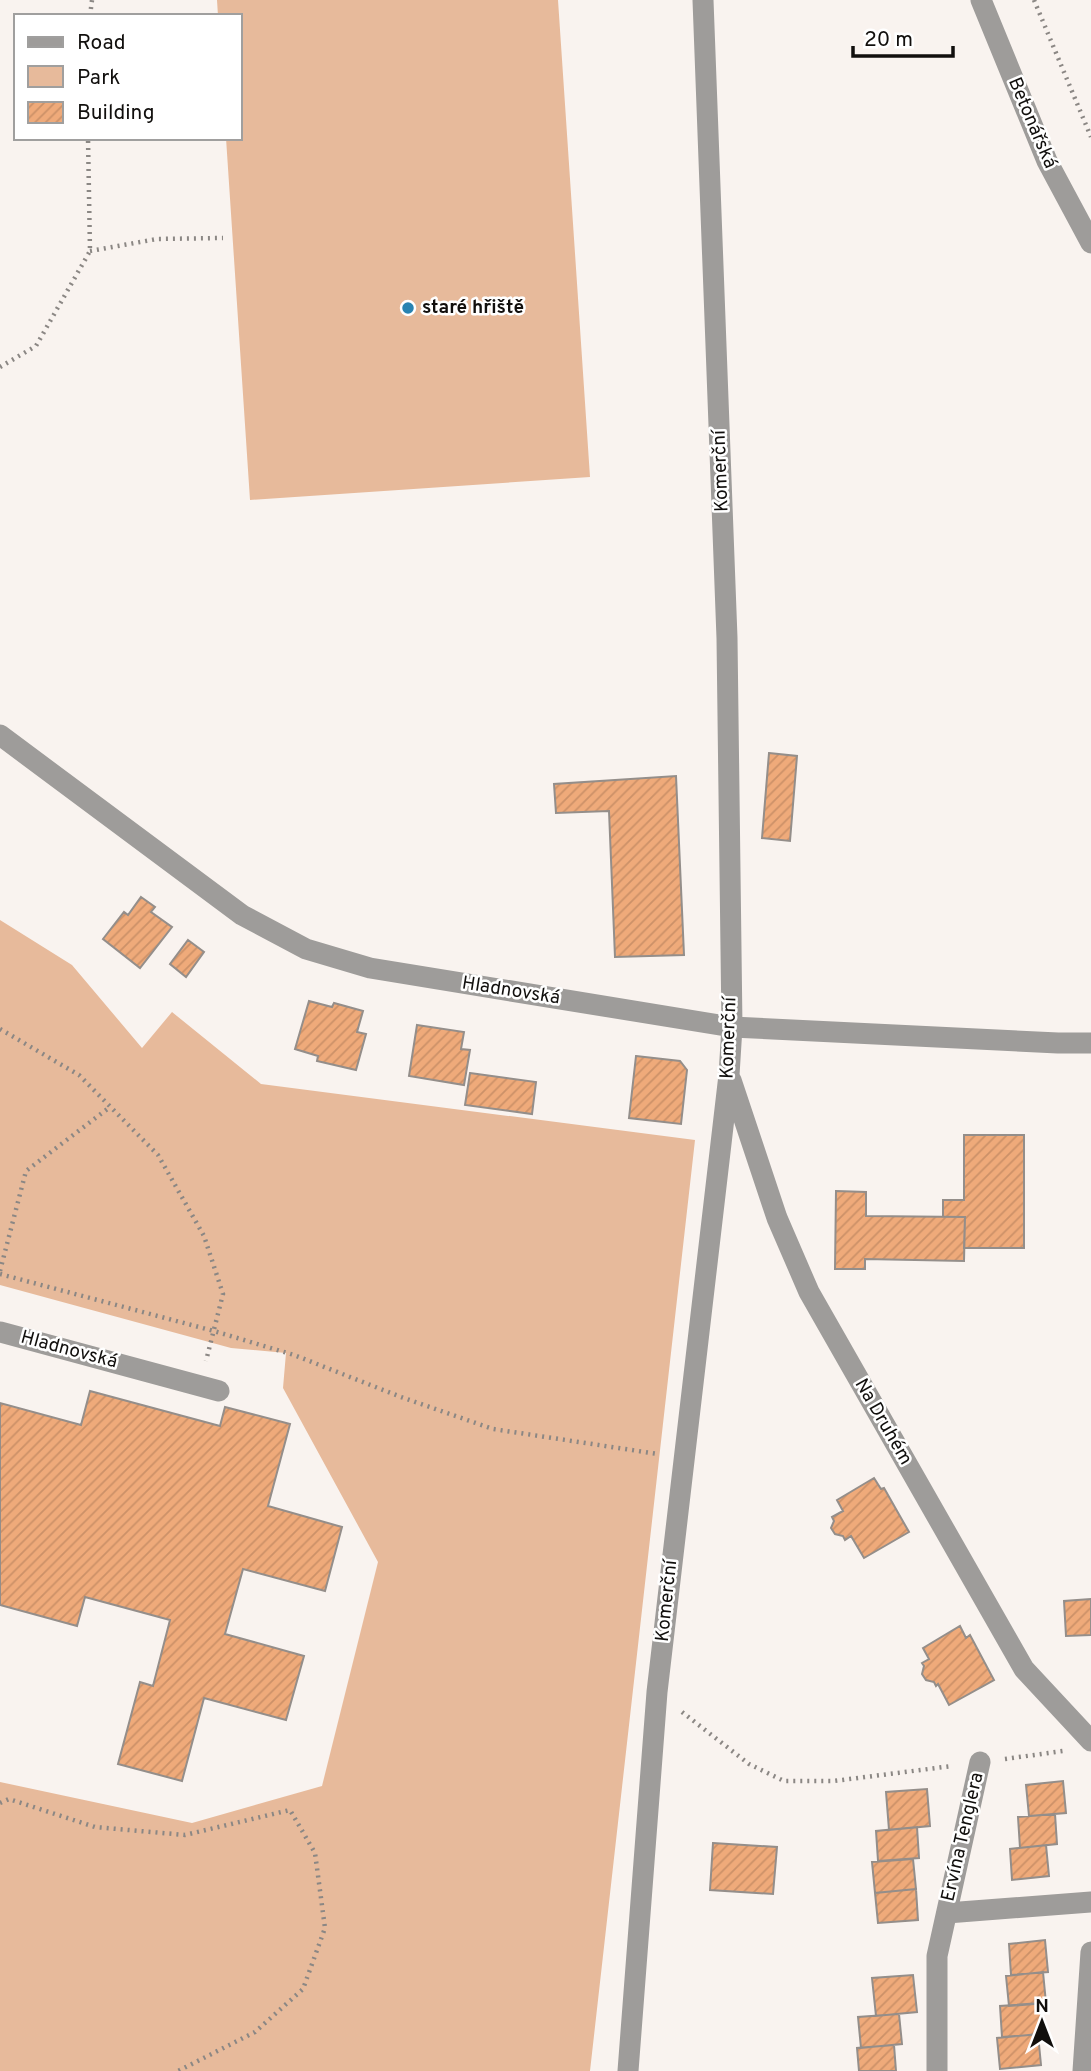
<svg xmlns="http://www.w3.org/2000/svg" width="1091" height="2071" viewBox="0 0 1091 2071" font-family="Overpass,sans-serif">
	<defs>
		<pattern id="building-hatch" width="6" height="6" patternUnits="userSpaceOnUse" patternTransform="scale(1.75)"><rect width="6" height="6" fill="#efaa7a"/><path d="M-1 1l2-2M0 6l6-6M5 7l2-2" fill="none" stroke="#cc9168"/></pattern>
	</defs>
	<rect width="100%" height="100%" fill="#f9f3ef"/>
	<path fill="#e7ba9b" d="M217 0H558L590 477 250 500 226 138H240V16H218Z
		M0 920 72 965 142 1048 172 1012 261 1084 695 1140 590 2071H0V1782L192 1823 322 1786 378 1562 283 1388 286 1353 231 1348 0 1285Z"/>
	<path fill="url(#building-hatch)" stroke="#948e8a" stroke-width="2" d="M769 753 797 756 790 841 762 838Z
		M676 776 684 955 615 957 609 811 556 813 554 784Z
		M141 897 155 907 151 912 172 927 140 968 103 939 124 912 128 915Z
		M188 940 204 952 186 977 170 964Z
		M309 1001 332 1007 334 1003 363 1011 357 1032 366 1034 356 1070 317 1061 318 1056 295 1049Z
		M417 1025 464 1032 461 1049 470 1050 464 1085 409 1076Z
		M636 1056 680 1061 687 1070 681 1124 629 1118Z
		M470 1073 536 1082 532 1114 465 1105Z
		M964 1135H1024V1248H964L965 1217H943V1200H964Z
		M836 1191 866 1192V1216L965 1217 964 1261 865 1259V1269H835Z
		M90 1391 220 1426 225 1407 290 1424 268 1506 342 1527 325 1591 243 1569 225 1634 304 1656 286 1720 204 1698 182 1781 118 1764 140 1682 153 1686 170 1620 85 1597 77 1626 0 1605V1403L81 1425Z
		M874 1478 881 1489 884 1488 909 1532 864 1558 851 1536 845 1540 843 1536 835 1534 831 1528 834 1521 832 1517 843 1511 837 1500Z
		M1091 1599V1635L1066 1636 1064 1601Z
		M960 1626 966 1638 970 1635 994 1680 949 1705 938 1684 936 1686 934 1682 926 1680 922 1674 924 1666 922 1663 929 1659 923 1648Z
		M1063 1781 1066 1813 1029 1816 1026 1785Z
		M927 1789 930 1826 889 1830 886 1792Z
		M1055 1814 1057 1844 1020 1848 1018 1817Z
		M917 1827 919 1858 878 1861 876 1831Z
		M713 1843 777 1847 773 1894 710 1890Z
		M1046 1845 1049 1876 1012 1880 1010 1849Z
		M913 1859 916 1889 875 1893 872 1862Z
		M916 1889 918 1920 878 1923 875 1893Z
		M1045 1940 1048 1972 1011 1975 1009 1944Z
		M1043 1972 1046 2003 1009 2006 1006 1976Z
		M913 1975 917 2012 876 2016 872 1978Z
		M1040 2003 1043 2034 1002 2037 1000 2006Z
		M899 2014 902 2044 861 2048 858 2017Z
		M1038 2034 1041 2065 1000 2069 997 2038Z
		M894 2045 896 2071H859L857 2048Z"/>
	<g fill="none" stroke-linecap="round" stroke-linejoin="round">
		<path stroke="#8b8784" stroke-width="4.5" stroke-dasharray="2 5" stroke-linecap="butt" d="M1034 0 1091 137
			M90 16 92 0
			M90 251 157 239 223 238
			M0 367 36 346 90 251 88 138
			M0 1029 79 1075 158 1155 204 1236 223 1294 206 1361
			M0 1271 26 1171 110 1107
			M0 1274 214 1331 294 1355 401 1397 493 1429 658 1454
			M682 1712 749 1764 784 1781H834L952 1766
			M1005 1759 1063 1751
			M0 1803 9 1799 95 1827 185 1835 290 1810 315 1853 325 1928 303 1989 255 2032 178 2071"/>
		<path stroke="#9e9c9a" stroke-width="21" d="M981 0 1047 161 1091 243
			M0 735 242 915 306 949 370 968 732 1027 1058 1043H1091
			M731 1080 777 1218 809 1292 1024 1669 1091 1741
			M0 1332 219 1391
			M947 1913 1091 1902
			M628 2071 657 1692 729 1075 732 1027 727 638 703 0
			M937 2071V1956L980 1762
			M1083 2071 1091 1952"/>
	</g>
	<circle fill="#2983b1" stroke="#fff" stroke-width="2.5" cx="408" cy="308" r="7"/>
	<g text-anchor="middle" dominant-baseline="central" stroke-width="5" stroke-linejoin="round" paint-order="stroke">
		<g font-size="19" fill="#110f0d" stroke="#fff">
			<text transform="translate(1032 123) rotate(67)">Betonářská</text>
			<text transform="translate(721 471) rotate(-92)">Komerční</text>
			<text transform="translate(511 991) rotate(9)">Hladnovská</text>
			<text transform="translate(729 1038) rotate(-88)">Komerční</text>
			<text transform="translate(69 1350) rotate(15)">Hladnovská</text>
			<text transform="translate(883 1422) rotate(60)">Na Druhém</text>
			<text transform="translate(667 1601) rotate(-84)">Komerční</text>
			<text transform="translate(963 1837) rotate(-77)">Ervína Tenglera</text>
		</g>
		<g font-size="19" font-weight="bold" fill="#110f0d" stroke="#fff" text-anchor="start">
			<text x="422" y="308">staré hřiště</text>
		</g>
	</g>
	<rect x="14" y="14" width="228" height="126" fill="#ffffff" stroke="#a09f9e" stroke-width="2"/>
	<rect x="28" y="37" width="35" height="10" fill="#9e9c9a" stroke="#a09f9e" stroke-width="2"/>
	<text x="77" y="49" font-size="21" fill="#110f0d">Road</text>
	<rect x="28" y="66" width="35" height="21" fill="#e7ba9b" stroke="#a09f9e" stroke-width="2"/>
	<text x="77" y="84" font-size="21" fill="#110f0d">Park</text>
	<rect x="28" y="102" width="35" height="21" fill="url(#building-hatch)" stroke="#a09f9e" stroke-width="2"/>
	<text x="77" y="119" font-size="21" fill="#110f0d">Building</text>
	<g transform="translate(1042 2022)" stroke="#ffffff" stroke-width="5" paint-order="stroke">
	<path d="M0-5L12 26L0 18L-12 26Z" fill="#110f0d"/>
	<text y="-10" font-size="19" font-weight="bold" text-anchor="middle" fill="#110f0d">N</text>
	</g>
	<path d="M853 46v10h100v-10" fill="none" stroke="#110f0d" stroke-width="3.5"/>
	<text x="864" y="46" font-size="21" fill="#110f0d" stroke="#ffffff" stroke-width="5" paint-order="stroke">20 m</text>
</svg>
